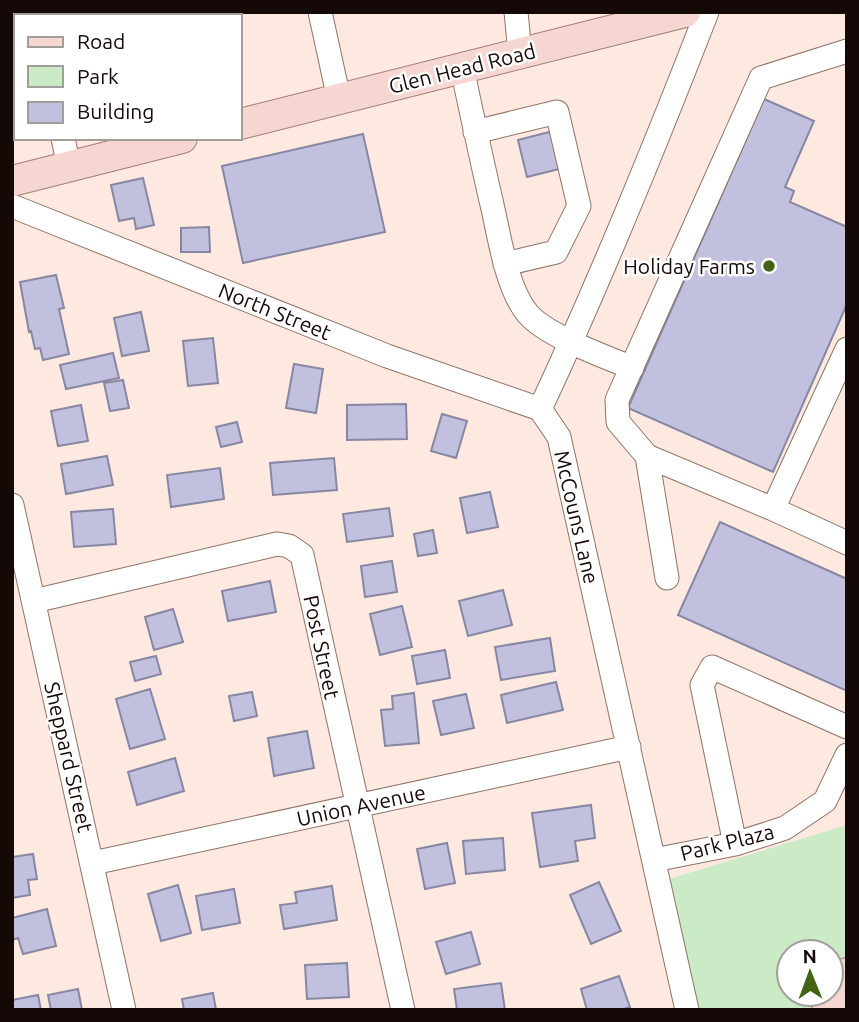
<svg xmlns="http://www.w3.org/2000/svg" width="859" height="1022" viewBox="0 0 859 1022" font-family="Ubuntu,sans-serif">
	<rect width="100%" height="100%" fill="#fde9e0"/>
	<path fill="#cbebc7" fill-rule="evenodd" d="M847 825V973L827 1010H687L659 882ZM789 952H831V994H789Z"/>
	<path fill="#c1c0de" stroke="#8887a3" stroke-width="2" d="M83 12H144L145 16H84Z
		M764 99 814 121 785 187 794 191 790 202 847 227V304L773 472 628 408Z
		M557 130 567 167 527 177 518 140Z
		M363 134 385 232 243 263 222 166Z
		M143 178 154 225 136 229 134 218 119 221 111 185Z
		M209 227 210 252H181V228Z
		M56 275 64 308 59 309 69 354 43 360 40 348 35 349 31 331 29 332 20 282Z
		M141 312 149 351 122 356 114 318Z
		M213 338 218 383 188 386 183 341Z
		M113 353 119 378 66 389 60 365Z
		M294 364 323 369 316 413 286 408Z
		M123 380 129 408 110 411 104 383Z
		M406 404 407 439 347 440V405Z
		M81 405 88 441 58 446 51 411Z
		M442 414 467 421 456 458 431 451Z
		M237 422 242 442 221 447 216 427Z
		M107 456 113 485 66 494 61 464Z
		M334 458 337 490 273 495 270 463Z
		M220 468 224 499 171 507 167 475Z
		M490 492 498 527 467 533 460 498Z
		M389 508 393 536 347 542 343 514Z
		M113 509 116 544 74 547 71 512Z
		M720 522 847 579V691L678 615Z
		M433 530 437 553 418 556 414 534Z
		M392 561 397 592 365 597 361 566Z
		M270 581 276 612 228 621 222 591Z
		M503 590 512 625 468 636 459 601Z
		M402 606 412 647 380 655 370 614Z
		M173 609 183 642 154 650 145 617Z
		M550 638 555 671 501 680 495 647Z
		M445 650 450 678 417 684 412 656Z
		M156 656 161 674 135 681 130 662Z
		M556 682 563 710 507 723 501 695Z
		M150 689 165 739 130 749 116 699Z
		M252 692 257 716 234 721 229 696Z
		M414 693 419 743 385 746 381 710 393 709 392 696Z
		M466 694 474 728 441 735 433 701Z
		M307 731 314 768 274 776 268 738Z
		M175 758 184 791 137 805 128 772Z
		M591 805 595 838 575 841 578 861 540 867 532 813Z
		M503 838 505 870 466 874 463 841Z
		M447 843 455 883 425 889 417 849Z
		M33 854 37 879 28 880 30 895 12 898V857Z
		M599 882 621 931 591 944 570 895Z
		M178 885 191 933 161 941 148 894Z
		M332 886 337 920 284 929 280 905 297 903 295 892Z
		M234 889 240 923 202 930 196 896Z
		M47 909 56 946 23 954 18 938 12 940V918Z
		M471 932 480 964 446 974 436 942Z
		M347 963 349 997 307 999 305 965Z
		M619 976 630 1007 621 1010H587L581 989Z
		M501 983 505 1010H457L454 989Z
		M78 989 82 1010H51L48 995Z
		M213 993 216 1010H184L182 999Z
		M38 995 41 1010H12V1000Z"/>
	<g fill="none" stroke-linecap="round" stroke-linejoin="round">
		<g stroke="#8f7366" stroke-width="25">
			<path id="minor" d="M35 12 36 16
				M165 12 166 16
				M320 12 339 99
				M516 12 520 53
				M847 51 761 78 617 400 618 422 647 456 773 509 847 543
				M462 68C472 115 482 162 493 209 500 240 507 289 528 314 547 336 604 356 632 368
				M12 106 16 105
				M475 132 557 112 579 206 556 252 505 264
				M63 138 69 167
				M12 206 387 356 540 409
				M540 409 559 437 687 1010
				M540 409C601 279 655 146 707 12
				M647 456 667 578
				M12 505 124 1010
				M773 509 847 349
				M34 601 277 544 289 546 302 555 403 1010
				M735 844 702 685 712 667 847 727
				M654 860 735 844 785 828 825 801 847 755
				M93 863 629 747"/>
		</g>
		<g stroke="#a37d75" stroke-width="32">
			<path id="major" d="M240 124 685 12
				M12 181 182 138
				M827 1010 847 973"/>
		</g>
		<use href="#minor" stroke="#fff" stroke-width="23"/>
		<use href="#major" stroke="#f6d6d0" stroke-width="30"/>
	</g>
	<circle fill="#436317" stroke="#fff" stroke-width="2.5" cx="769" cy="266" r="7"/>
	<g text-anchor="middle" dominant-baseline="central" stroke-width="5" stroke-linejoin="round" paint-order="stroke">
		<g font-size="21" fill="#140906" stroke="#fff">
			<text transform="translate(462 68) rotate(-14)">Glen Head Road</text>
			<text transform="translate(275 311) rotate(22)">North Street</text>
			<text transform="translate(577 517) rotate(77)">McCouns Lane</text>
			<text transform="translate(322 647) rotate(78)">Post Street</text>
			<text transform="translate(69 757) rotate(77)">Sheppard Street</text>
			<text transform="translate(361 805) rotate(-12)">Union Avenue</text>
			<text transform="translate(727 842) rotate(-14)">Park Plaza</text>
		</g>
		<g font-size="21" fill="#140906" stroke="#fff" text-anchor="end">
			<text x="755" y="266">Holiday Farms</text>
		</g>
	</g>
	<rect width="859" height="1022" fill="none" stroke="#140906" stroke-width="28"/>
	<rect x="14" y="14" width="228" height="126" fill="#ffffff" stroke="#a19d9b" stroke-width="2"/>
	<rect x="28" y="37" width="35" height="10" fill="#f6d6d0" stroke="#a19d9b" stroke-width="2"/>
	<text x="77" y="49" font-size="21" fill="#140906">Road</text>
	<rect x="28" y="66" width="35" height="21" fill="#cbebc7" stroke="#a19d9b" stroke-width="2"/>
	<text x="77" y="84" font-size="21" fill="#140906">Park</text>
	<rect x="28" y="102" width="35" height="21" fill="#c1c0de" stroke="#a19d9b" stroke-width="2"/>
	<text x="77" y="119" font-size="21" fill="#140906">Building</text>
	<g transform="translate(810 973) rotate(359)"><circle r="33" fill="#ffffff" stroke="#a19d9b" stroke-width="2"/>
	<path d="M0-5L12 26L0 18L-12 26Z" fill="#436317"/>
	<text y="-10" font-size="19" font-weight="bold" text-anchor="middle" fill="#140906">N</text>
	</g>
</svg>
